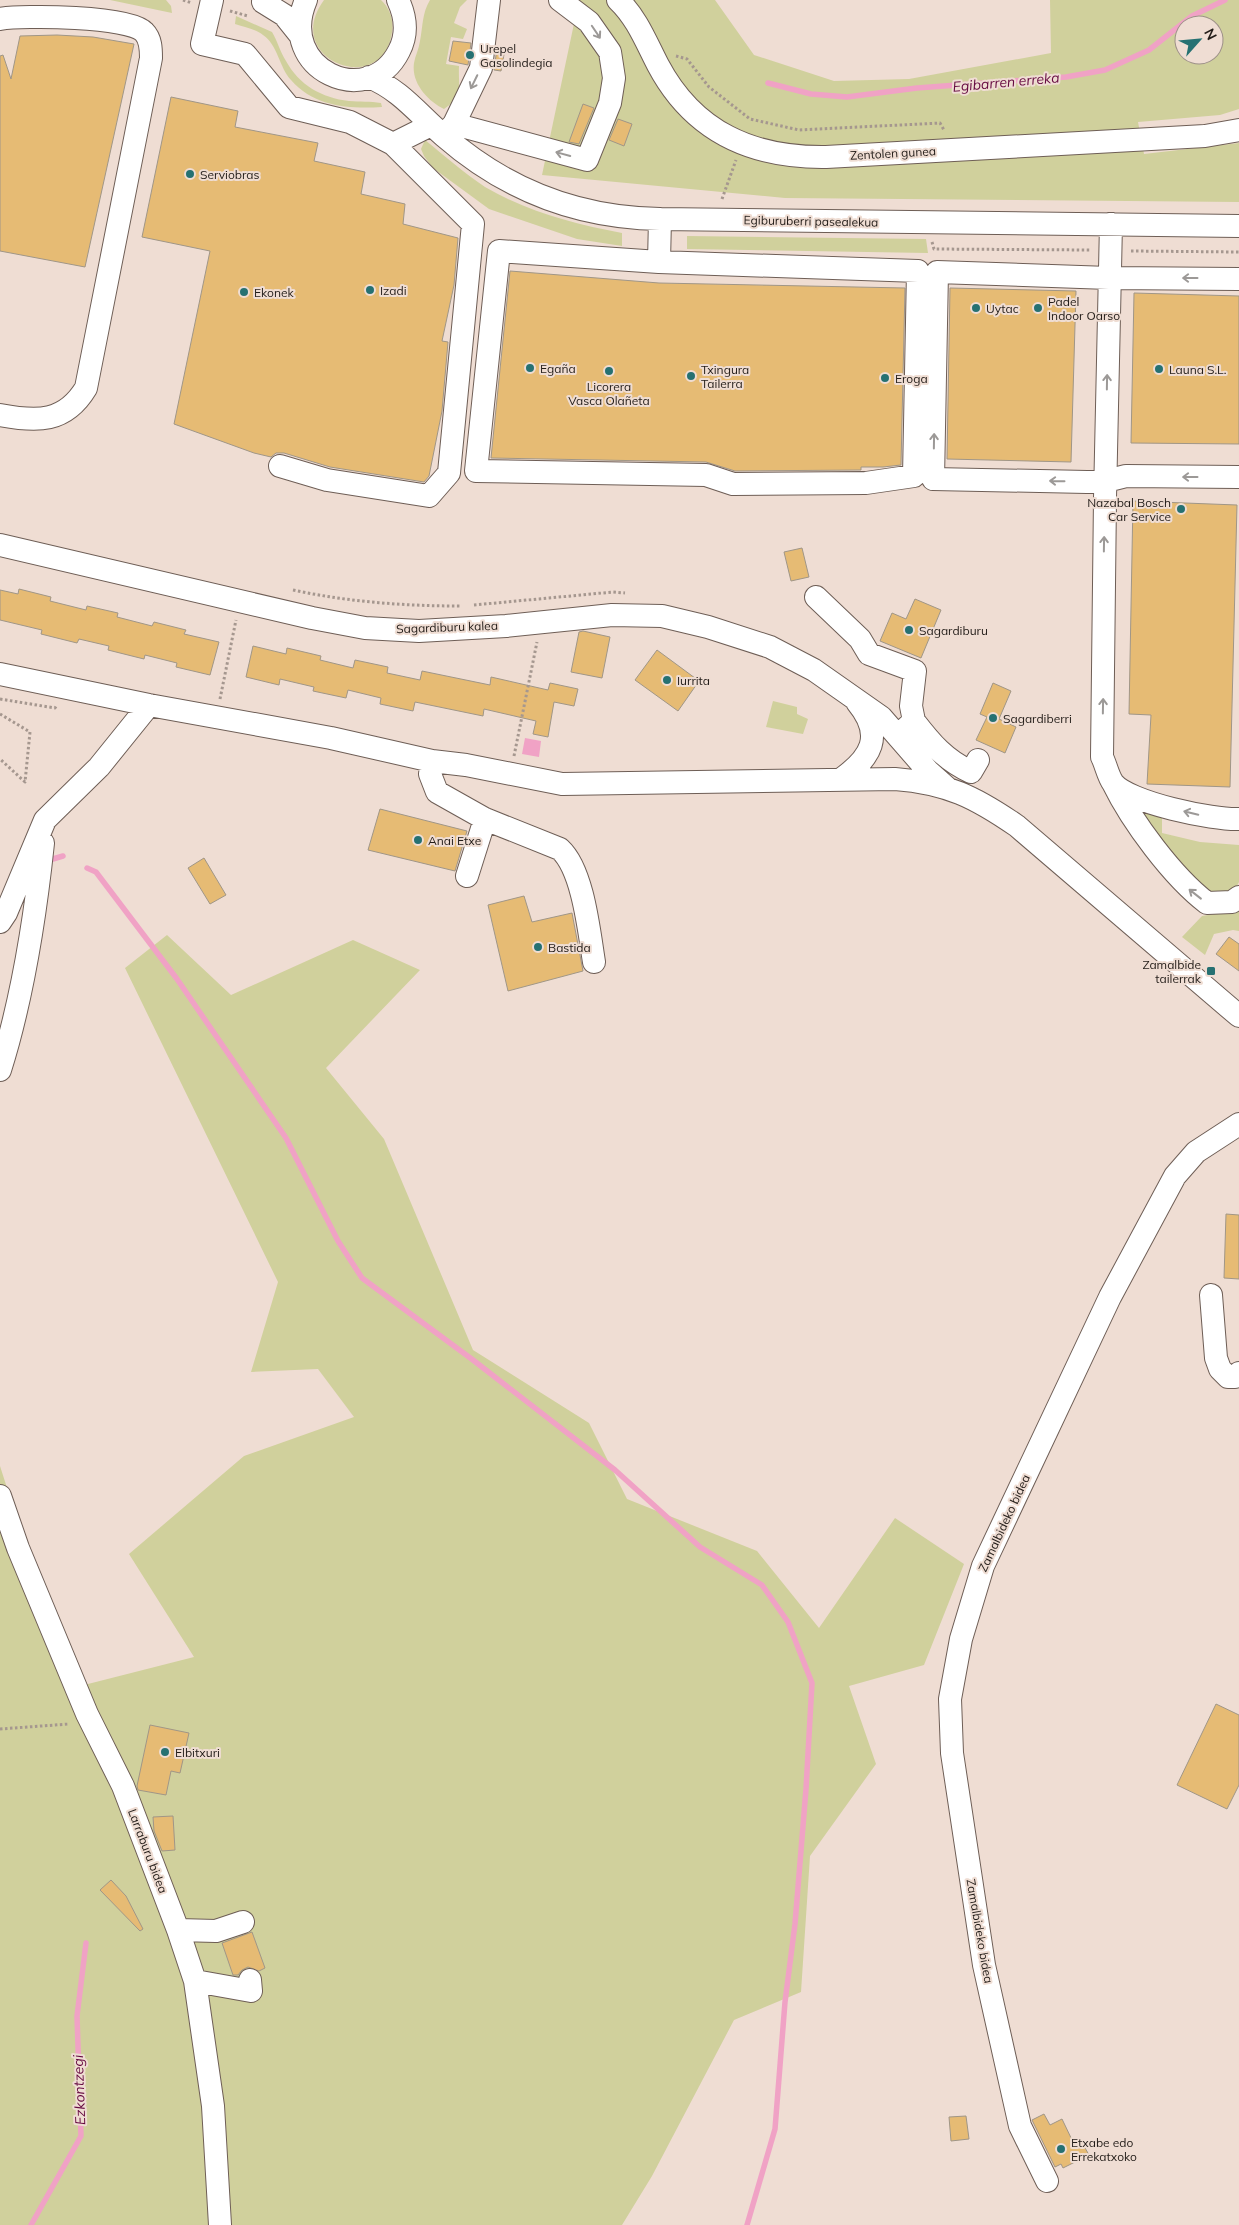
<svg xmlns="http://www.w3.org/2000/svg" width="1239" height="2225" viewBox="0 0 1239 2225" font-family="Mulish,sans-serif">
	<rect width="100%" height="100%" fill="#efddd3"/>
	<path fill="#d0d09c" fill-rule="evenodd" d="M110 0H166L171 6 172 13Z
		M324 0H381C390 8 394 21 392 32 383 99 280 60 324 0Z
		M430 0H467L460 7 454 23 467 29 463 39 451 37 446 64 459 66C458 87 464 96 444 109 428 101 411 83 414 63 415 56 419 49 420 41 423 26 422 13 430 0Z
		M579 0H715L754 55 834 81 909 79 1051 53 1050 0H1239V109L1220 115 1138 122 1144 154 1239 143V202L785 198 542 175ZM1184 25H1214V55H1184Z
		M236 16 272 32C278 42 280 52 286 61 299 85 322 98 349 101 360 102 370 101 381 103L382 107C350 109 314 107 291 80 279 67 278 45 263 35 256 29 243 27 235 24Z
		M425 140C445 156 464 173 485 187 528 212 574 224 622 233V246L577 239 489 209 433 168 424 156 421 149Z
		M687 236 926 239 928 253 687 249Z
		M773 701 797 707V714L808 719 803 734 766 727Z
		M1139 810 1162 818V833L1200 842 1239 845V882C1235 893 1218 897 1209 890 1185 873 1158 834 1139 810Z
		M1239 910V931L1233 930 1214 934 1205 955 1182 937 1202 916Z
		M167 935 231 995 353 940 420 970 326 1068 384 1139 473 1350 589 1423 627 1499 757 1551 819 1628 895 1518 964 1564 924 1665 849 1686 876 1764 810 1856 801 1992 734 2020 652 2176 622 2225H0V1466L76 1703 84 1685 194 1657 129 1554 244 1456 354 1417 318 1369 251 1372 278 1282 125 968Z"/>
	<path fill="#f0a2c5" d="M525 738 541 741 539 757 522 754Z"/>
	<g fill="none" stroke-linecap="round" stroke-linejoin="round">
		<path stroke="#f0a2c5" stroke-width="5.5" d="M768 83 811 94 847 97 917 88 1066 77 1105 70 1149 50 1192 16 1225 0
			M46 861 63 856
			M87 868 96 872 177 979 286 1138 338 1241 362 1278 473 1360 615 1470 700 1547 762 1585 788 1622 812 1683 806 1789 795 1924 785 2002 775 2129 747 2225
			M31 2225 81 2136 77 2016 86 1943"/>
	</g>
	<path fill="#e6bb74" stroke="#a09687" d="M57 35 93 37 134 44 85 267 0 251V56L3 55 11 79 20 36Z
		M453 41 471 43 468 65 449 61Z
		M497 48 505 49 501 71 494 70Z
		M171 97 238 111 235 127 318 143 314 161 365 172 361 194 405 204 403 224 458 238 454 285 442 341 448 342 442 411 429 476 424 482 330 467 284 453H276L271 457 254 453 174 424 210 251 142 237Z
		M583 104 594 108 579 144 569 142Z
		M618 119 632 124 624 146 609 140Z
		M510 271 659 283 905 288 901 465 883 467H861V470L735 471 706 462 491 458Z
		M950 288 1076 291 1071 462 947 459Z
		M1134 293 1239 296V444L1131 443Z
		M1133 501 1237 505 1230 787 1147 784 1151 715 1129 714Z
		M802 548 809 577 791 581 784 552Z
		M19 589 51 597 50 601 86 610 87 606 118 613 117 617 152 626 154 622 186 630 184 634 219 642 210 675 176 667 177 663 145 655 144 659 108 650 109 646 79 639 77 643 41 634 42 630 0 620V590L18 594Z
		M915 599 941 610 921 658 880 641 892 613 906 619Z
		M583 631 610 637 602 678 571 672 579 632Z
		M253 646 286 654 287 648 321 656 320 660 353 668 355 660 388 667 387 673 420 680 422 671 490 685 491 677 548 690 550 683 578 689 574 706 554 702 548 737 533 734 536 721 484 709 483 716 415 702 413 711 380 704 381 698 348 690 346 698 313 691 314 687 280 679 279 685 246 677Z
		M657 650 699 681 678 711 635 680Z
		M993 683 1011 691 999 719 1016 727 1005 753 976 740 987 717 980 714Z
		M380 809 467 831 455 871 368 850Z
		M204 858 226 895 210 904 188 868Z
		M524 896 532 922 572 913 583 971 508 991 488 905Z
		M1229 937 1239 944V971L1216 954Z
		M1226 1214 1239 1215V1279L1224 1278Z
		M1216 1704 1239 1715V1785L1227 1809 1177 1785Z
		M150 1725 189 1733 180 1773 171 1771 166 1795 138 1790 137 1786Z
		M173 1816 175 1850 162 1851 154 1831 153 1817Z
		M111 1880 126 1896 143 1929 140 1931 100 1890Z
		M252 1932 265 1968 259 1971 248 1967 242 1970 238 1975H233L222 1943Z
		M1044 2114 1050 2125 1062 2119 1073 2142 1080 2139 1089 2155 1063 2168 1061 2164 1055 2167 1032 2120Z
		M966 2116 969 2139 951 2141 949 2117Z"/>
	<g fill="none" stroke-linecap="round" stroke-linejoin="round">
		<g stroke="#6e5e56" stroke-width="24">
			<path id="minor" d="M212 0 202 44 245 54 289 107 350 122 393 144
				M306 0C276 70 369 111 399 51 408 34 406 17 398 0
				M618 0C637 18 646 42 658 65 694 133 753 158 826 157L1205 136 1239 130
				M263 2 284 15 300 35
				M0 19C23 15 130 16 144 32 151 39 151 49 151 58L86 388C65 423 37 422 0 415
				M369 77C401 90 419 115 444 136 506 190 579 218 660 219L1239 226
				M454 124 587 160 610 103 614 78 610 52 589 22 560 0
				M444 135 454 124 481 68 489 0
				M1111 224 1105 498 1102 757C1106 765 1108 776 1113 783 1129 803 1213 820 1239 819
				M659 262 918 271 914 476 866 483 733 484 706 475 476 471 499 251 659 262 660 219
				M1239 279 1109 278 937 272 933 479 1087 482 1106 481 1126 476 1239 477
				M280 466 327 480 429 496 449 473 473 224 393 144 431 125
				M0 545 312 618 365 628 419 631 506 626 612 615 662 616 708 627 770 647 814 670 881 717 928 771 946 787
				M816 597 860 639 869 654 915 671 911 706 914 721
				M0 674 149 705 331 738 432 761 466 765 562 784 895 779C947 783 975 797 1017 826L1239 1016
				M904 730 914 721C931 743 945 760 971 772L978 760
				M432 761 430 774 437 792 485 819 560 849C583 870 589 931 594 962
				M840 780C871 758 885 736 857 702
				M1113 783C1132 822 1173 877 1207 903L1232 902 1239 897
				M467 876 485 819
				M0 922 6 913 45 820 99 767 149 705
				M0 1070C23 997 35 919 43 843
				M1211 1295 1216 1358 1220 1369 1228 1377H1235L1239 1373
				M0 1496 18 1548 87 1714 123 1786 178 1930 195 1981 213 2106 220 2225
				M178 1930 216 1931 243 1922
				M195 1981 251 1991 250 1980
				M1047 2181 1020 2126 984 1965 952 1753 950 1699 961 1639 983 1566 1110 1297 1175 1176 1196 1152 1239 1124"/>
		</g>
		<path stroke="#a5978f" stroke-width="3" stroke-dasharray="2.5 2.5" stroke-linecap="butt" d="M183 0 192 3
			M230 11 248 16
			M676 56 687 59 709 87 750 119 799 130 940 123 944 130
			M722 199 736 160
			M932 242 934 249 1090 250
			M1131 251 1239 252
			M293 590C349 602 404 606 461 606
			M474 605 613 592 625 593
			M0 699 55 708 57 705
			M220 699 236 620
			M0 714 30 732 25 782 0 759
			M514 756 537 642
			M0 1729 69 1724"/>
		<use href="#minor" stroke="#fff" stroke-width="22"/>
	</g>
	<defs><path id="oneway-shaft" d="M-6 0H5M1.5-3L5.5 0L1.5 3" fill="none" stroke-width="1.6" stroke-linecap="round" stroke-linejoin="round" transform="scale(1.25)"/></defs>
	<g stroke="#9c9997">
		<use href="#oneway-shaft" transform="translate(596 32) rotate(56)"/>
		<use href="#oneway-shaft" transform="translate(474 82) rotate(116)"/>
		<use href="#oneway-shaft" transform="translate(563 154) rotate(-165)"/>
		<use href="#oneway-shaft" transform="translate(1190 278) rotate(-180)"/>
		<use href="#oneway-shaft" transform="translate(1107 382) rotate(-89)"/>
		<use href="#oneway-shaft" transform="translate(934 441) rotate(-89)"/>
		<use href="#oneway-shaft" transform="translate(1190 477) rotate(-180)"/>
		<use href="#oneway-shaft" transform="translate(1057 481) rotate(-179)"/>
		<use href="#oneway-shaft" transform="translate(1104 544) rotate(-89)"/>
		<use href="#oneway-shaft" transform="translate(1103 706) rotate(-89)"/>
		<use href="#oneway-shaft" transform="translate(1191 813) rotate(-166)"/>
		<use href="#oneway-shaft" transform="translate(1195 894) rotate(-142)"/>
	</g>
	<g fill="#267172" stroke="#efddd3" stroke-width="2">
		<circle cx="470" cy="55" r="5"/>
		<circle cx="190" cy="174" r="5"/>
		<circle cx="370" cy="290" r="5"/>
		<circle cx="244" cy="292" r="5"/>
		<circle cx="976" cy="308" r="5"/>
		<circle cx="1038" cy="308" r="5"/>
		<circle cx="530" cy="368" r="5"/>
		<circle cx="1159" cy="369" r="5"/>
		<circle cx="609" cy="371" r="5"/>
		<circle cx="691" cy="376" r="5"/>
		<circle cx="885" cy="378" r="5"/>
		<circle cx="1181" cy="509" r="5"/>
		<circle cx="909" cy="630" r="5"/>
		<circle cx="667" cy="680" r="5"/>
		<circle cx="993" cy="718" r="5"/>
		<circle cx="418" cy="840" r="5"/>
		<circle cx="538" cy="947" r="5"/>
		<rect x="1206" y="966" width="10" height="10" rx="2.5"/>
		<circle cx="165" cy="1752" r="5"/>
		<circle cx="1061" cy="2149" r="5"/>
	</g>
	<g text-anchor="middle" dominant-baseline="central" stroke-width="4" stroke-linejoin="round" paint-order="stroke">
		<g font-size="12" fill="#221c18" stroke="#efddd3" text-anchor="start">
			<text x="480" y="48">Urepel<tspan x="480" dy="14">Gasolindegia</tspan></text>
			<text x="200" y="174">Serviobras</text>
			<text x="380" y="290">Izadi</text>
			<text x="254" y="292">Ekonek</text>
			<text x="1048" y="301">Padel<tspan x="1048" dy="14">Indoor Oarso</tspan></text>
			<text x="986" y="308">Uytac</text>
			<text x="540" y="368">Egaña</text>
			<text x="701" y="369">Txingura<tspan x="701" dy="14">Tailerra</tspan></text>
			<text x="1169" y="369">Launa S.L.</text>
			<text x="895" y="378">Eroga</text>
			<text x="609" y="386" text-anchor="middle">Licorera<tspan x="609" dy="14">Vasca Olañeta</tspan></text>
			<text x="1171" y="502" text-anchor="end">Nazabal Bosch<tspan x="1171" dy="14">Car Service</tspan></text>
			<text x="919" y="630">Sagardiburu</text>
			<text x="677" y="680">Iurrita</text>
			<text x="1003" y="718">Sagardiberri</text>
			<text x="428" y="840">Anai Etxe</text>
			<text x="548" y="947">Bastida</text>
			<text x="1201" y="964" text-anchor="end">Zamalbide<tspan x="1201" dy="14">tailerrak</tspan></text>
			<text x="175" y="1752">Elbitxuri</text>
			<text x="1071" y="2142">Etxabe edo<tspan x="1071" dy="14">Errekatxoko</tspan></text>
		</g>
		<g font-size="12" fill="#221c18" stroke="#efddd3">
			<text transform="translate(893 153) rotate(-3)">Zentolen gunea</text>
			<text transform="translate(811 221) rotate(1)">Egiburuberri pasealekua</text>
			<text transform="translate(447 627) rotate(-2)">Sagardiburu kalea</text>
			<text transform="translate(1004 1523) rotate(-65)">Zamalbideko bidea</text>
			<text transform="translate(148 1851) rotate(69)">Larraburu bidea</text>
			<text transform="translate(980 1931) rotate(80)">Zamalbideko bidea</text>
		</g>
		<g font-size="14" font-style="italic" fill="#650940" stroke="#efddd3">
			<text transform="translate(1006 82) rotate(-5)">Egibarren erreka</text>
			<text transform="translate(79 2090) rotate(-92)">Ezkontzegi</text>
		</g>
	</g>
	<g transform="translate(1199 40) rotate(63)"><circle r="24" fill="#efddd3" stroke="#9d9088"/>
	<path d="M0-4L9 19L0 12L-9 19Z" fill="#267172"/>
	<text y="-8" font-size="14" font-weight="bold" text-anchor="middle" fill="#221c18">N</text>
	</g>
</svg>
